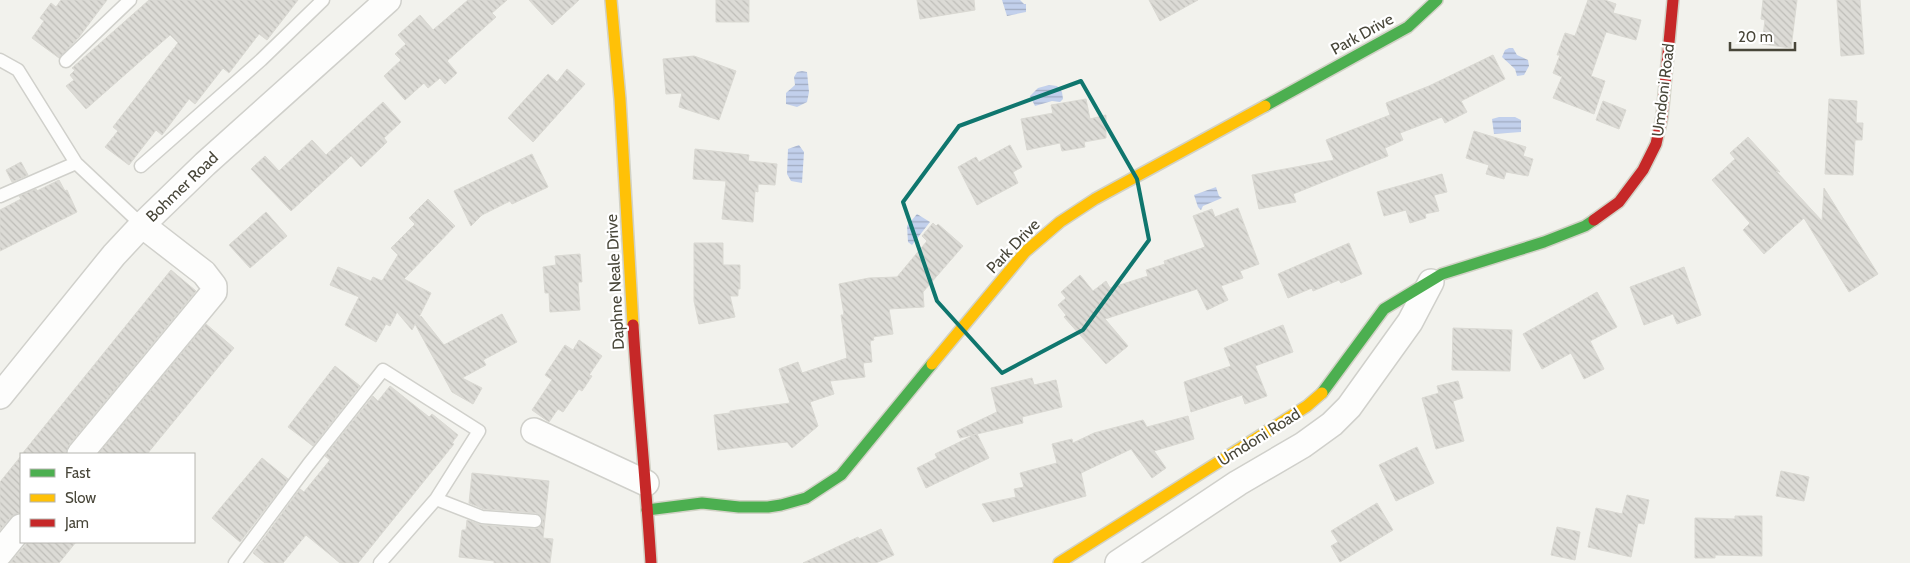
<svg xmlns="http://www.w3.org/2000/svg" width="1910" height="563" viewBox="0 0 1910 563" font-family="Cabin,sans-serif">
	<defs>
		<pattern id="water-rules" width="6" height="5" patternUnits="userSpaceOnUse" patternTransform="scale(1.25)"><rect width="6" height="5" fill="#c2d0ec"/><path d="M0 2.5h6" fill="none" stroke="#a0abc0"/></pattern>
		<pattern id="building-back-hatch" width="6" height="6" patternUnits="userSpaceOnUse" patternTransform="scale(1.25)"><rect width="6" height="6" fill="#dcdbd6"/><path d="M-1 5l2 2M0 0l6 6M5-1l2 2" fill="none" stroke="#bebdb8"/></pattern>
	</defs>
	<rect width="100%" height="100%" fill="#f2f2ed"/>
	<path fill="url(#water-rules)" d="M1002 0H1020L1024 4H1026V12L1007 16Z
		M1509 48H1513L1517 55 1528 60 1529 66 1524 75 1517 76 1515 69 1502 57 1505 50Z
		M802 71 807 72 809 92 807 102 797 107 786 104V93L795 85 794 77 797 72Z
		M1049 85 1057 86 1062 92 1063 99 1060 102 1052 101 1035 106 1030 96 1038 88Z
		M1499 117H1515L1521 120V132L1494 134 1492 119Z
		M799 145 804 152 802 183 791 181 787 174 788 149Z
		M1216 187 1219 196 1222 198 1203 206 1201 210 1198 207 1194 195Z
		M917 214 930 222 912 245 908 242 907 226Z"/>
	<path fill="url(#building-back-hatch)" stroke="#dad9d3" d="M61 0H107L79 37 59 58 32 38 44 21 40 18 51 3 56 7Z
		M149 0H298L267 40 259 34 229 73 223 68 195 104 189 99 162 135 156 130 129 165 105 147 118 131 113 127 178 43 170 35 86 109 66 86 74 80 70 75 75 70 72 68Z
		M468 0H507L492 13 496 17 447 61 457 73 445 84 440 78 428 88 424 83 405 100 384 76 401 60 395 54 406 44 398 35 420 15 433 30Z
		M529 0H579L552 25Z
		M716 0H749V22H716Z
		M917 0H974L975 10 920 19Z
		M1149 0H1198L1160 21Z
		M1588 0H1605L1616 4 1613 13 1641 20 1636 40 1606 32 1591 76 1605 81 1594 114 1553 98 1562 77 1553 73 1560 55H1557L1565 33 1575 36Z
		M1763 0H1797L1791 48 1762 44 1765 20 1761 19Z
		M1837 0H1860L1864 54 1841 56Z
		M1493 55 1505 79 1461 101 1467 112 1445 123 1442 117 1400 133 1403 140 1385 148 1388 156 1293 194 1296 202 1259 209 1252 175 1334 160 1326 140 1390 115 1386 103 1429 86Z
		M694 56 736 71 719 120 679 107 682 93 666 94 663 59Z
		M567 69 585 84 533 142 508 118 548 74 557 82Z
		M1086 99 1090 119 1106 115V138L1084 142 1085 147 1062 151 1060 143 1027 150 1021 119 1053 113 1051 105Z
		M1829 99 1857 101 1856 123H1863L1862 140H1855L1853 175 1825 174Z
		M1603 101 1626 110 1619 129 1596 120Z
		M383 102 401 122 384 138 387 142 361 167 351 156 291 211 251 169 265 156 279 171 312 140 326 155Z
		M1474 131 1526 147 1523 156 1533 159 1528 176 1506 172 1504 179 1486 174 1489 165 1466 158Z
		M1748 137 1780 172 1776 171 1822 221 1824 188 1878 274 1849 292 1804 218 1764 254 1743 230 1750 223 1712 180 1735 159 1730 153Z
		M1010 145 1022 167 1013 172 1018 183 977 205 958 167 976 157 979 162Z
		M695 149 749 155 748 161 777 164 775 185 758 184V192L755 191 753 222 722 219 726 181 693 179Z
		M532 154 548 187 512 204 510 201 482 215 471 226 454 191Z
		M21 162 28 175 12 182 6 170Z
		M1442 174 1447 192 1434 195 1439 211 1425 214 1426 218 1410 223 1406 210 1384 216 1377 192Z
		M59 180 65 191 67 190 77 212 0 251V210L21 199 19 196 36 189 37 191Z
		M428 199 455 226 404 279 431 293 418 319 421 316 444 345 502 314 517 342 483 360 486 365 462 378 482 388 473 404 452 392 415 324 412 330 397 312 390 326 386 324 376 342 345 325 359 297 330 285 338 267 371 281 373 277 382 281 398 255 391 248 415 224 409 218Z
		M1238 208 1259 264 1240 271 1243 278 1221 286 1228 300 1207 310 1197 289 1105 319 1128 346 1106 364 1064 317 1066 315 1058 305 1066 298 1061 292 1080 275 1093 291 1106 281 1110 288 1148 276 1146 270 1165 264 1164 261 1205 247 1193 216 1212 209 1215 217Z
		M266 212 287 236 250 268 229 245Z
		M933 223 936 226 938 224 963 246 923 292 924 307 889 309 893 334 873 337 874 340 870 341 872 362 863 363 865 377 830 381 834 394 810 402 818 426 792 448 787 442 718 450 714 415 730 413V411L790 403 779 369 798 362 802 373 847 358 841 315H844L839 284 869 278 897 277 927 241 922 236Z
		M694 243H723V265H740V289H738V296H730L735 317 699 324 694 301Z
		M1349 243 1362 274 1341 283 1339 280 1313 291 1312 288 1288 298 1278 274Z
		M580 254 582 282H578L580 310 550 312 549 293H545L543 267 556 265 555 256Z
		M1684 267 1701 315 1677 324 1673 314 1644 325 1630 287Z
		M171 270 196 291 69 445 66 454H22Z
		M1597 292 1617 327 1590 341 1604 369 1584 379 1571 353 1542 369 1523 334Z
		M206 324 234 348 147 454H98Z
		M1283 325 1293 352 1255 366 1267 396 1245 404 1242 395 1191 412 1184 382 1231 366 1224 348Z
		M1453 328 1512 330 1510 371 1452 370Z
		M579 340 602 356 589 375 592 376 582 391 579 389 563 412 558 409 549 422 532 410 552 380 545 375 565 345 573 350Z
		M335 366 360 386 313 446 288 427Z
		M1032 378 1034 385 1056 380 1062 407 1022 417 1023 423 977 434 989 458 926 488 917 468 937 458 935 454 976 434 960 438 957 431 997 412 991 388Z
		M1458 381 1463 398 1453 401 1464 441 1436 449 1422 398 1439 393 1437 386Z
		M390 386 429 417 432 414 458 435 452 443 454 444 358 563H340L306 535 283 563H265L253 553 300 489 304 492 330 460 325 456 373 396 378 401Z
		M1188 416 1194 439 1154 451 1166 468 1152 478 1131 449 1081 473 1086 496 993 522 982 504 1016 497 1014 489 1024 487 1020 473 1057 463 1052 444 1072 439 1073 443 1094 433 1143 420 1147 427Z
		M1417 447 1434 483 1396 501 1379 465Z
		M21 456V513L15 514 10 518 0 530V482Z
		M262 458 288 479 240 542 212 518Z
		M1781 471 1809 477 1804 501 1776 496Z
		M472 473 549 481 543 538 553 539 550 563H494V561L459 557 462 530H466L467 520 481 525 534 529 539 528 543 522 542 517 536 513 484 509 469 503Z
		M1627 495 1649 500 1644 524 1638 523 1631 557 1588 547 1596 508 1622 514Z
		M1377 503 1393 530 1340 562 1331 546 1338 542 1331 531Z
		M1735 516H1762V556L1715 555V558H1695V518L1735 519Z
		M1557 527 1580 532 1575 560 1551 555Z
		M881 529 894 555 876 563H803L858 537 859 539Z
		M28 542H76L59 563H10Z"/>
	<g fill="none" stroke-linecap="round" stroke-linejoin="round">
		<g stroke="#d0d0cb" stroke-width="15">
			<path id="lane" d="M0 60 18 70 76 163 142 225
				M66 61 130 0
				M141 166 261 60 323 0
				M0 196 76 163
				M436 499 482 517 535 521
				M235 563 308 465 383 370 479 431 436 499 380 563"/>
		</g>
		<g stroke="#d0d0cb" stroke-width="28">
			<path id="street" d="M0 396 114 255 142 225 205 164 388 0
				M534 431 646 483
				M80 454 214 292V286L204 273 142 225
				M0 553 21 527
				M1118 563 1238 483 1303 445 1332 424 1349 407 1410 322 1431 282"/>
		</g>
		<g stroke="#d2d2c6" stroke-width="14">
			<path id="fast" d="M1265 106 1408 27 1437 0
				M1322 393 1384 309 1442 274 1544 242 1585 226 1594 220
				M647 510 702 503 739 507H768L781 505 806 498 841 475 932 364"/>
		</g>
		<g stroke="#d2d2c6" stroke-width="14">
			<path id="slow" d="M611 0 620 99 633 325
				M932 364 1025 252 1060 222 1095 199 1265 106
				M1059 563 1307 406 1322 393"/>
		</g>
		<g stroke="#d2d2c6" stroke-width="14">
			<path id="jam" d="M1594 220 1619 202 1643 170 1656 144 1662 117 1673 0
				M633 325C638 404 646 483 651 563"/>
		</g>
		<use href="#lane" stroke="#fdfdfc" stroke-width="12"/>
		<use href="#street" stroke="#fdfdfc" stroke-width="25"/>
		<use href="#fast" stroke="#4caf50" stroke-width="11"/>
		<use href="#slow" stroke="#ffc107" stroke-width="11"/>
		<use href="#jam" stroke="#c62828" stroke-width="11"/>
	</g>
	<path fill="none" stroke="#0f766e" stroke-width="4" stroke-linejoin="round" d="M1081 81 1137 179 1149 240 1083 330 1002 373 937 301 903 202 959 126Z"/>
	<g text-anchor="middle" dominant-baseline="central" stroke-width="4.5" stroke-linejoin="round" paint-order="stroke">
		<g font-size="16" fill="#484639" stroke="#fff">
			<text transform="translate(1362 34) rotate(-29)">Park Drive</text>
			<text transform="translate(1663 90) rotate(-83)">Umdoni Road</text>
			<text transform="translate(182 187) rotate(-44)">Bohmer Road</text>
			<text transform="translate(1013 246) rotate(-46)">Park Drive</text>
			<text transform="translate(615 282) rotate(-93)">Daphne Neale Drive</text>
			<text transform="translate(1259 437) rotate(-32)">Umdoni Road</text>
		</g>
	</g>
	<rect x="20" y="453" width="175" height="90" fill="#ffffff" stroke="#b6b5b0"/>
	<rect x="30" y="469" width="25" height="8" fill="#4caf50" stroke="#b6b5b0"/>
	<text x="65" y="478" font-size="15" fill="#484639">Fast</text>
	<rect x="30" y="494" width="25" height="8" fill="#ffc107" stroke="#b6b5b0"/>
	<text x="65" y="503" font-size="15" fill="#484639">Slow</text>
	<rect x="30" y="519" width="25" height="8" fill="#c62828" stroke="#b6b5b0"/>
	<text x="65" y="528" font-size="15" fill="#484639">Jam</text>
	<path d="M1730 42v8h65v-8" fill="none" stroke="#484639" stroke-width="2.5"/>
	<text x="1738" y="42" font-size="15" fill="#484639" stroke="#ffffff" stroke-width="4" paint-order="stroke">20 m</text>
</svg>
